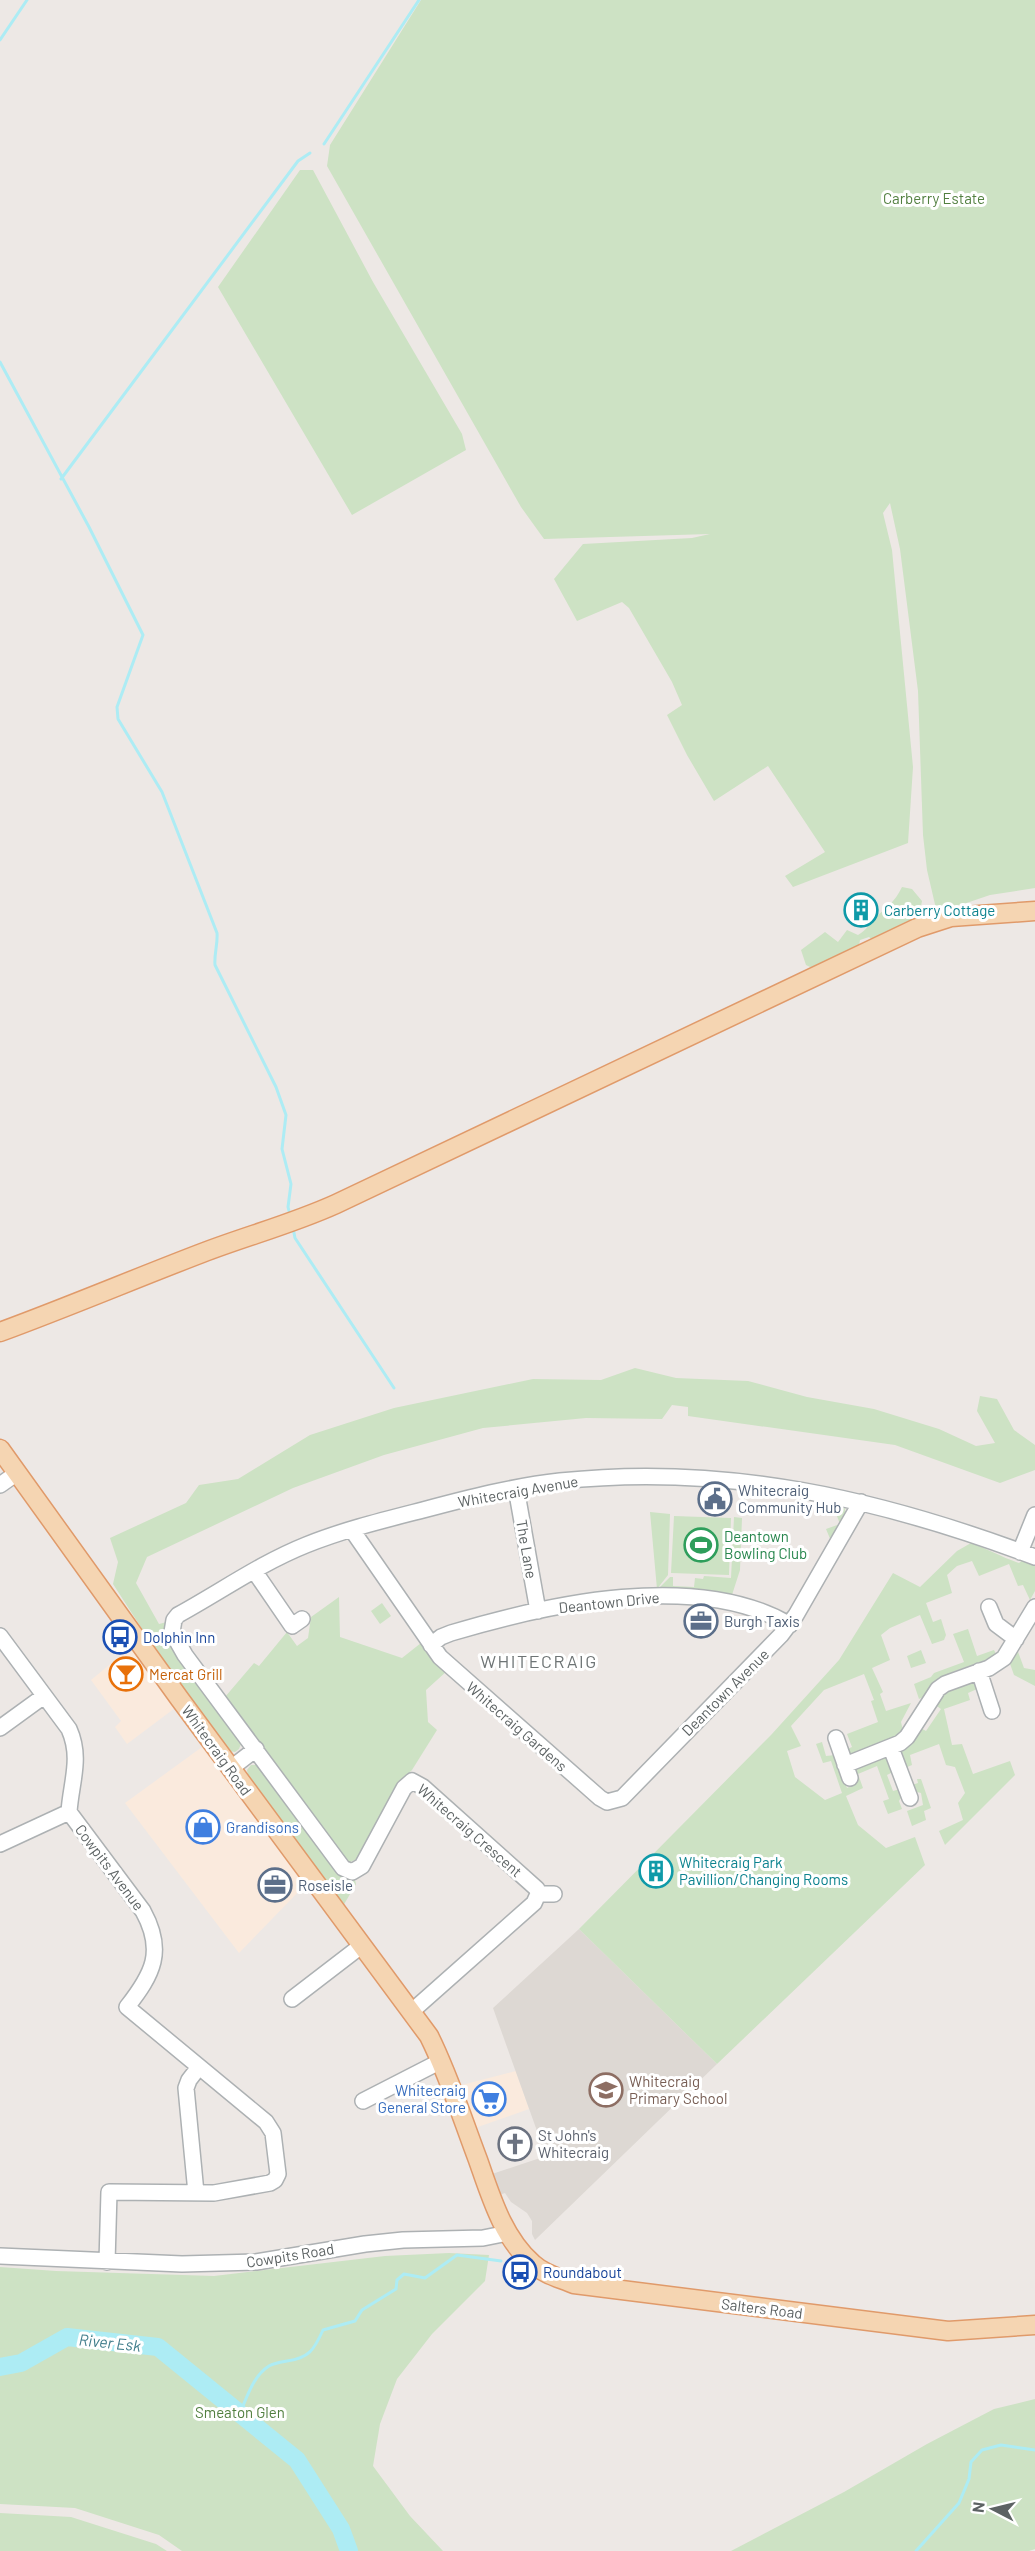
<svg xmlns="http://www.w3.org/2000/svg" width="1035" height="2551" viewBox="0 0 1035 2551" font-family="Barlow,sans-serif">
	<rect width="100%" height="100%" fill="#ede8e5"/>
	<path fill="#faeadd" d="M131 1647 175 1708 127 1744 115 1727 121 1721 91 1680Z
		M202 1747 305 1885 239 1953 125 1803Z
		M516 2071 529 2109 475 2128 458 2086Z"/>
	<path fill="#ddd8d3" d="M579 1929 717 2064 535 2240 532 2234V2221L527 2213 511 2202 505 2193 499 2195 492 2174 546 2156 493 2008Z"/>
	<path fill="#cde2c4" d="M421 0H1035V888L990 895 937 913 927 870 923 835 918 691 900 549 890 503 883 513 892 550 913 767 908 843 793 887 785 876 825 852 768 766 714 801 687 755 667 715 682 705 672 682 629 608 622 602 577 621 554 579 583 544 692 538 710 534 544 539 521 507 327 166 330 145Z
		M300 170H313L373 282 462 434 466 450 352 515 218 287Z
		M902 887 912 889 922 901 918 921 874 941 869 937 860 940 858 950 814 969 806 965 801 950 825 932 838 942 847 930 858 935C867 930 869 924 876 917 888 906 894 903 902 887Z
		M635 1368 676 1378 748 1381 807 1397 874 1409 939 1429 976 1446 995 1443 977 1411 980 1396 997 1399 1014 1430 1035 1445V1470L1000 1483 895 1445 688 1416V1407L672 1405 662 1419 586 1418 483 1428 384 1455 293 1488 147 1557 136 1583 159 1624 167 1622 242 1741 239 1749 235 1752 229 1751 146 1635 113 1584 118 1562 110 1538 186 1503 199 1485 238 1479 310 1435 394 1408 533 1379 601 1380Z
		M832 1503 844 1506 846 1514 831 1541 826 1529 840 1524Z
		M650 1512 670 1514 668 1575 657 1589Z
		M674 1516 731 1518 729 1575 671 1573Z
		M734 1517 742 1518 740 1570 731 1598 659 1588 670 1577H673V1586L694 1587 695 1578 703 1579 704 1576 731 1578Z
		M971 1543C988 1549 1001 1557 1019 1563L1023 1560 1035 1564V1591L1030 1600 1023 1585 1018 1586 1009 1564 979 1576 972 1561 957 1566 947 1575 952 1593 926 1603 933 1622 941 1619 946 1635 944 1640 932 1644 920 1615 890 1628 881 1635 890 1660 872 1668 883 1692 880 1694 886 1711 911 1703 901 1722 904 1735 849 1758 843 1751 852 1747 847 1734 878 1722 871 1701 874 1700 864 1674 824 1690 791 1726 801 1746 787 1751 795 1777 825 1800 842 1793 831 1761 823 1763 816 1744 822 1742 826 1756 835 1755 847 1788 855 1784 853 1769 886 1756 895 1771 887 1775 893 1791 900 1789 903 1794 899 1801 902 1809 888 1814 883 1801 889 1799 877 1766 858 1774 863 1788 846 1796 858 1825 886 1848 915 1837 925 1865 717 2064 579 1929 771 1735 839 1660 893 1573 920 1587 957 1551Z
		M339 1597 340 1637 402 1658 421 1643 447 1671 426 1690 428 1722 437 1730 412 1770 399 1783 357 1859 350 1862 343 1859 225 1697 254 1663 259 1666 287 1632 297 1646 308 1638 311 1617Z
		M382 1603 391 1616 380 1624 371 1611Z
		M968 1629 977 1656 994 1650 996 1654C980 1665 959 1667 943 1677 934 1683 930 1695 919 1699L914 1684 931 1677 934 1673 964 1662 953 1634Z
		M1017 1649 1024 1668 1035 1670V1686L1014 1675 1009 1661Z
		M921 1650 926 1663 911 1668 907 1656Z
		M972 1681 977 1689 968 1693 970 1700 944 1709 952 1745 962 1744 973 1774 1010 1761 1015 1775 945 1845 939 1831 963 1820 958 1803 965 1793 955 1767 946 1765 939 1744 910 1755 912 1765 905 1768 899 1752 919 1727 926 1731 941 1709 934 1704 948 1691Z
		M251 1765H257L340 1874 346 1879 355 1880 356 1884 343 1906 248 1776 247 1770Z
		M917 1779H921L931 1808 924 1811 926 1820 912 1826 907 1811 923 1805 921 1793 913 1791 912 1785 918 1783Z
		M449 2253 489 2255 485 2281 432 2334 397 2379 380 2424 373 2466 410 2516 443 2551H182L159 2535 75 2508 0 2504V2267L56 2271 214 2276 385 2256Z
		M1035 2399V2549L1029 2551H731L844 2492 927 2444 994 2409Z
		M0 2513 71 2517 156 2544 167 2551H0Z"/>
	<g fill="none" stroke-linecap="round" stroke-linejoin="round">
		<path stroke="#adecf4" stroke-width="3" d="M0 40 27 0
			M324 144 419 0
			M0 362 89 527 143 635 117 707 118 719 162 792 217 933C218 944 214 953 215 965L276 1087 286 1115 282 1149 291 1184 288 1207 290 1215
			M61 479 298 161 310 153
			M293 1228 295 1238 394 1388
			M240 2413C247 2397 253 2376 269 2366 274 2363 281 2362 287 2361 309 2358 314 2350 323 2330L355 2321 362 2310 396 2289 397 2280 404 2274 425 2278 457 2255 501 2261
			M916 2551 959 2503 969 2479 971 2462 982 2450 1001 2445 1035 2450"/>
		<path stroke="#adecf4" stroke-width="18" d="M0 2367 21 2363 67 2337 158 2347 297 2460 341 2529 349 2551"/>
		<g stroke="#adb1b3" stroke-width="18">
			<path id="minor" d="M0 1485 17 1473
				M516 1488 538 1611
				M352 1530 440 1657 600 1798 607 1802 622 1798 781 1635 796 1615 861 1502
				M1020 1552 1035 1515
				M255 1572 292 1626 302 1619
				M989 1607 996 1624 1016 1639
				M0 1636 69 1729C82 1758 71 1782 69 1812L143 1911C165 1951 153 1974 127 2007L266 2122 273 2133 278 2174 275 2180 270 2183 214 2193 109 2192 107 2262
				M431 1645 441 1637 451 1633C548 1604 697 1570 790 1625
				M979 1671 992 1711
				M0 1728 44 1696
				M836 1738 850 1778
				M891 1748 910 1798
				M845 1765 900 1743 907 1737 938 1689 945 1684 989 1668 1004 1658 1035 1607
				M230 1769 256 1749
				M0 1844 69 1812
				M538 1894H554
				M292 1999 361 1946
				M411 2012 534 1903 538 1894 537 1889 423 1787 412 1781 404 1788 362 1866 352 1872 343 1868 185 1655 172 1632 174 1620 178 1615C220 1592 261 1563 306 1545 343 1530 384 1520 423 1510 468 1498 514 1486 560 1481 726 1463 881 1499 1035 1557
				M363 2101 441 2061
				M196 2193 186 2088 189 2080 199 2067
				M0 2256 182 2264 256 2262 365 2244 403 2240 483 2238 508 2233"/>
		</g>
		<g stroke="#e09a6a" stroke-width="21">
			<path id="major" d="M0 1332C68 1307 134 1279 202 1253 246 1236 292 1224 336 1204L917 928 951 917 1035 911
				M0 1449 179 1698 429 2036C449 2076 462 2118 478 2160 491 2197 503 2238 533 2264 545 2275 560 2278 574 2284L948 2331 1035 2325"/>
		</g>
		<use href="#minor" stroke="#fff" stroke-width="15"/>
		<use href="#major" stroke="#f5d5b2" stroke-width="18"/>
	</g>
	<defs>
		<g id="building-ring" transform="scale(1.725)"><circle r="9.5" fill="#fff" stroke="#0f9aa8" stroke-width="1.5"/><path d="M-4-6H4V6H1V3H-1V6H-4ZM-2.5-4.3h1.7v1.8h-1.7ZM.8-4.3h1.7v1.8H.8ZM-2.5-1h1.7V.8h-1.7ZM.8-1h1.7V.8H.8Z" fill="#0f9aa8"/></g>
		<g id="civic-ring" transform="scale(1.725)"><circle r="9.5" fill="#fff" stroke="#5c6f8a" stroke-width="1.5"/><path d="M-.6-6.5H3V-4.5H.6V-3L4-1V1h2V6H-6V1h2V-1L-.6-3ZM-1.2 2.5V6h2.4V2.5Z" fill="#5c6f8a"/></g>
		<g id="stadium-ring" transform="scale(1.725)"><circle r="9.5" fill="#fff" stroke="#2e9e5b" stroke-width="1.5"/><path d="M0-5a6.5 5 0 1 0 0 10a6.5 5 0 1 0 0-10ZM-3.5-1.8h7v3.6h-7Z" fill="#2e9e5b"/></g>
		<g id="office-ring" transform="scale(1.725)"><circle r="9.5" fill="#fff" stroke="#5c6f8a" stroke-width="1.5"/><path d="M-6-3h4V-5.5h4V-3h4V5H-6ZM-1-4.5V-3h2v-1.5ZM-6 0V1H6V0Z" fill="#5c6f8a"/></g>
		<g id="bus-ring" transform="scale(1.725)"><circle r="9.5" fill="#fff" stroke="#1a4fb4" stroke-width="1.5"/><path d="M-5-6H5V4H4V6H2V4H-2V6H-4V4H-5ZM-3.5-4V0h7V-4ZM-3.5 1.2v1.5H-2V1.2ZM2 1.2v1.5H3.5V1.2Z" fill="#1a4fb4"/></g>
		<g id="bar-ring" transform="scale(1.725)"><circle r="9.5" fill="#fff" stroke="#e8710a" stroke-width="1.5"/><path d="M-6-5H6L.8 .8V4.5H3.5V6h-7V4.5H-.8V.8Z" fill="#e8710a"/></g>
		<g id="shop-ring" transform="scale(1.725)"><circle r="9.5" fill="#fff" stroke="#3f7fe0" stroke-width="1.5"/><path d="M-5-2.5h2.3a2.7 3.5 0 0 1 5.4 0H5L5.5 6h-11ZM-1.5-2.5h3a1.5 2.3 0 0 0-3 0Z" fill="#3f7fe0"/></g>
		<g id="school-ring" transform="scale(1.725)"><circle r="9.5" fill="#fff" stroke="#8d6e63" stroke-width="1.5"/><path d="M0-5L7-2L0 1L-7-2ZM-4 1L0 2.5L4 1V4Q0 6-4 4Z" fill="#8d6e63"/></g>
		<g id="supermarket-ring" transform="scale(1.725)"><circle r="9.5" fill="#fff" stroke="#3f7fe0" stroke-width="1.5"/><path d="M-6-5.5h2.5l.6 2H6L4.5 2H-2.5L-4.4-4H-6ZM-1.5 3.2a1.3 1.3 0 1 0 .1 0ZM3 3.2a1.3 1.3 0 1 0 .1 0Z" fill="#3f7fe0"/></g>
		<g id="church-ring" transform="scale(1.725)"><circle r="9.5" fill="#fff" stroke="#6b7280" stroke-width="1.5"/><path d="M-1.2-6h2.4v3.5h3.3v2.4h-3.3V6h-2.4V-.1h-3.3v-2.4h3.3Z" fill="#6b7280"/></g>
	</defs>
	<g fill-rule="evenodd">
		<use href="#building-ring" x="861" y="910"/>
		<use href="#civic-ring" x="715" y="1499"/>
		<use href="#stadium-ring" x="701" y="1545"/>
		<use href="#office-ring" x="701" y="1621"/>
		<use href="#bus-ring" x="120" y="1637"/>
		<use href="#bar-ring" x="126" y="1674"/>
		<use href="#shop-ring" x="203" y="1827"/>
		<use href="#building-ring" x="656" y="1871"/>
		<use href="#office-ring" x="275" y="1885"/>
		<use href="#school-ring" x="606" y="2090"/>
		<use href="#supermarket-ring" x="489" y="2099"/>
		<use href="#church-ring" x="515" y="2144"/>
		<use href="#bus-ring" x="520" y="2272"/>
	</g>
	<g text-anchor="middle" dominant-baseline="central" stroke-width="6" stroke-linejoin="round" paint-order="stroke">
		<g font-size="15" fill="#517f3f" stroke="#fff">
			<text x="934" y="198">Carberry Estate</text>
			<text x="240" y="2412">Smeaton Glen</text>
		</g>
		<g font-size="15" fill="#0d838f" stroke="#fff" text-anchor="start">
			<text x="884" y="910">Carberry Cottage</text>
			<text x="679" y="1862">Whitecraig Park<tspan x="679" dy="17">Pavillion/Changing Rooms</tspan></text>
		</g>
		<g font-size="15" fill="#4e5e75" stroke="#fff" text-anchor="start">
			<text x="738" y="1490">Whitecraig<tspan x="738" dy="17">Community Hub</tspan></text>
			<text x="724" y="1621">Burgh Taxis</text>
			<text x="298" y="1885">Roseisle</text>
		</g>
		<g font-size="15" fill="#5c6263" stroke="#fff">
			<text transform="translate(518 1491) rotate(-10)">Whitecraig Avenue</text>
			<text transform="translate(527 1549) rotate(80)">The Lane</text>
			<text transform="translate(609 1602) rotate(-6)">Deantown Drive</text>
			<text transform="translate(725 1692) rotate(-45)">Deantown Avenue</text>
			<text transform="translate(517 1726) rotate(41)">Whitecraig Gardens</text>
			<text transform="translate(217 1750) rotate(54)">Whitecraig Road</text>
			<text transform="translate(470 1830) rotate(41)">Whitecraig Crescent</text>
			<text transform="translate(110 1867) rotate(53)">Cowpits Avenue</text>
			<text transform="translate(290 2255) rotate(-9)">Cowpits Road</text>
			<text transform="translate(762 2308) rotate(7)">Salters Road</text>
		</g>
		<g font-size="15" fill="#27864d" stroke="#fff" text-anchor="start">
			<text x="724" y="1536">Deantown<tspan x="724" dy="17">Bowling Club</tspan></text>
		</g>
		<g font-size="15" fill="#164399" stroke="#fff" text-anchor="start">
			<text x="143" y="1637">Dolphin Inn</text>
			<text x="543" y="2272">Roundabout</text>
		</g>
		<g font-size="15" fill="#c56008" stroke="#fff" text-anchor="start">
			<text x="149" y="1674">Mercat Grill</text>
		</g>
		<g font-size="15" fill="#366cbe" stroke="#fff" text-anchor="start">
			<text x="226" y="1827">Grandisons</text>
			<text x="466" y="2090" text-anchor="end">Whitecraig<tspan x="466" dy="17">General Store</tspan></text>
		</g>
		<g font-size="15" fill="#785e54" stroke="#fff" text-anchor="start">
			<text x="629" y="2081">Whitecraig<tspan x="629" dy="17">Primary School</tspan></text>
		</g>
		<g font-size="15" fill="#5b616d" stroke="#fff" text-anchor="start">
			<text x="538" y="2135">St John's<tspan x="538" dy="17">Whitecraig</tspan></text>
		</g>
		<g font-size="16" font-style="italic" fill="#427e8c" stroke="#fff">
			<text transform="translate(110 2342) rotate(6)">River Esk</text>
		</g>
		<g font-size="18" letter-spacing="1.5" fill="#6e7475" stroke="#fff">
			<text x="539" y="1661">WHITECRAIG</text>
		</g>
	</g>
	<g transform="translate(993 2509) rotate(277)" stroke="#ffffff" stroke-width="4.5" paint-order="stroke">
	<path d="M0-4.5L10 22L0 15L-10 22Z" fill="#5c6263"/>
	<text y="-9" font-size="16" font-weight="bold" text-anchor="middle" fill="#5c6263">N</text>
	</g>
</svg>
